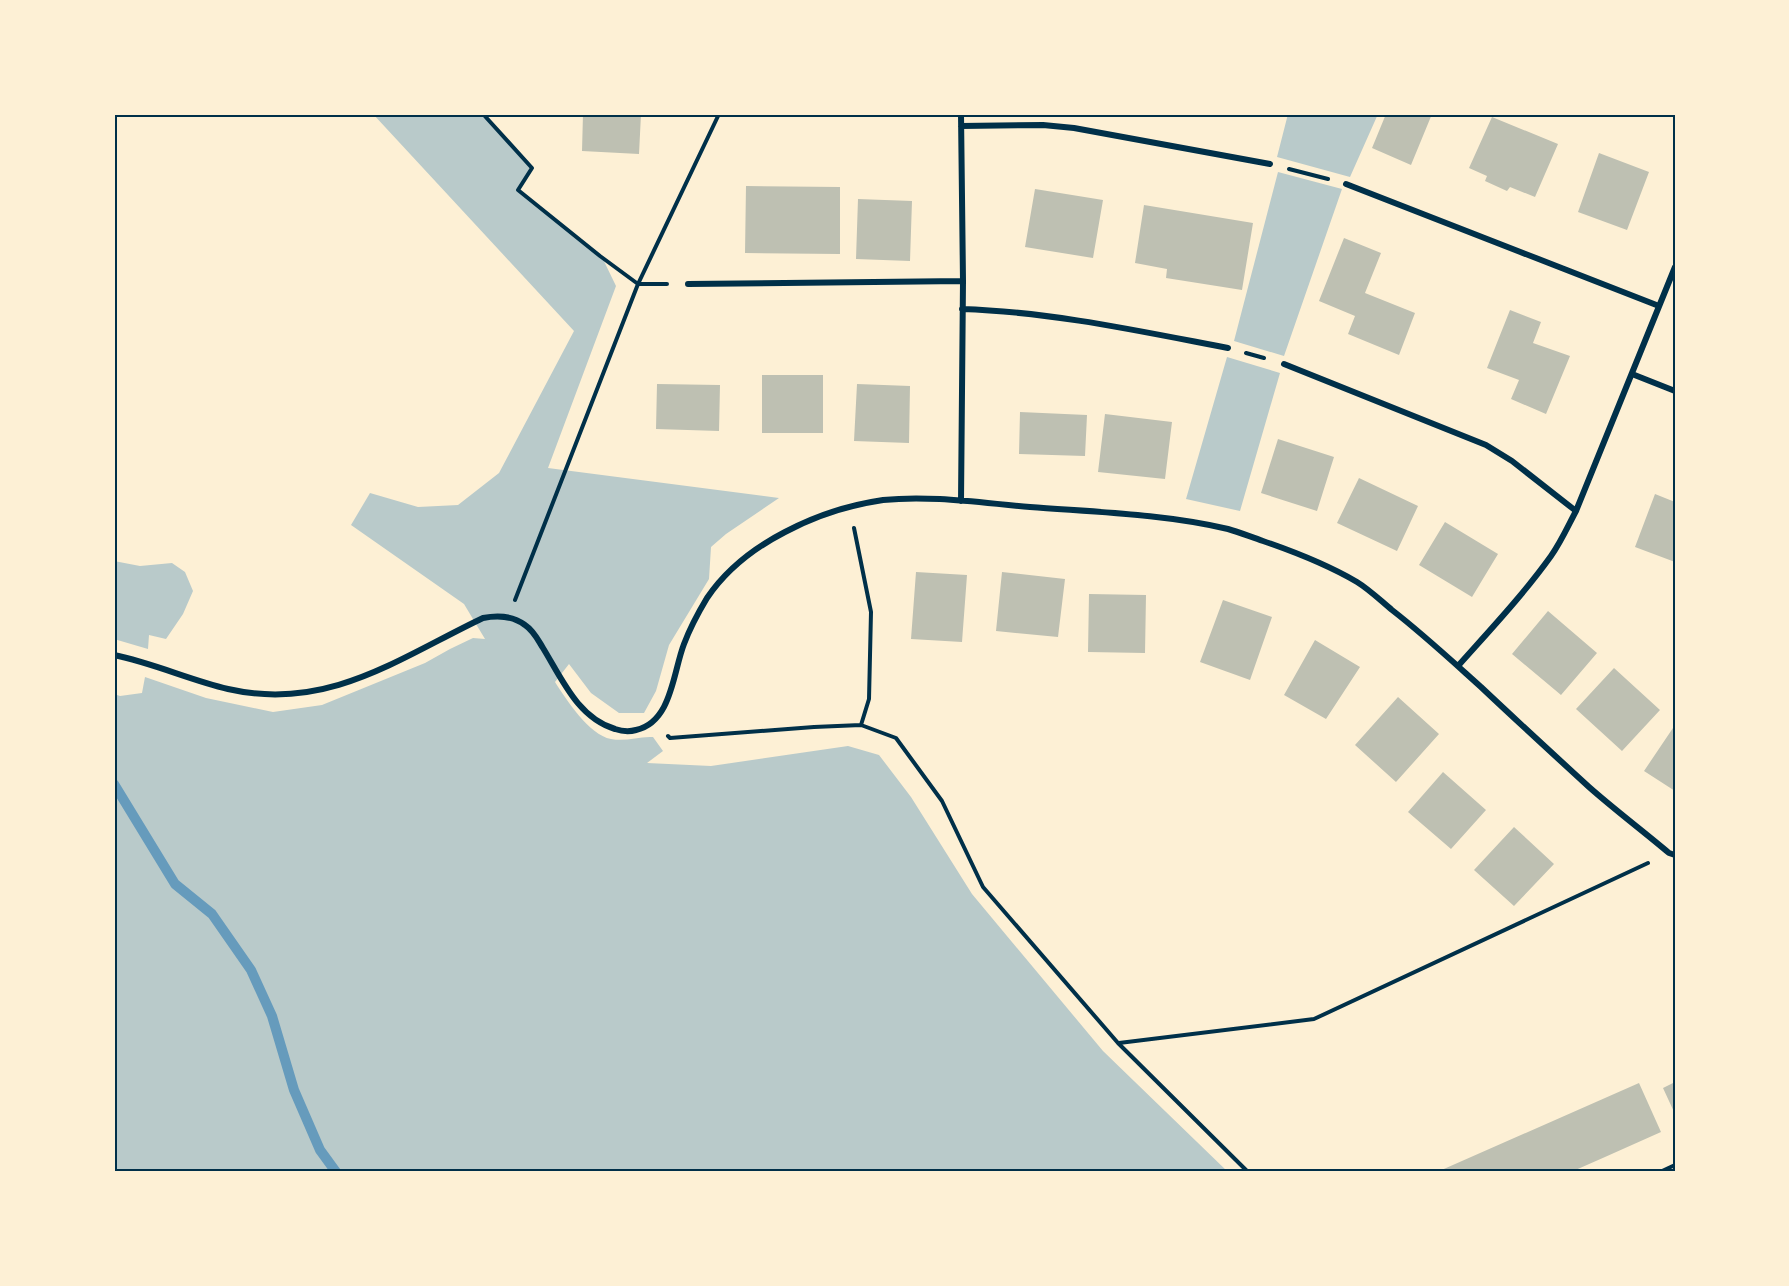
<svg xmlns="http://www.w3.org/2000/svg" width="1789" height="1286" viewBox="0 0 1789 1286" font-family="Inter,sans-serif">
	<rect width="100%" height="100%" fill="#fdf0d5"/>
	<path fill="#b9caca" d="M373 114H484L533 167 520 190 601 255 616 286 548 468 779 498 726 534 711 547 709 579 669 645 656 691 644 713H619L591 693 569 664 555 682C566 699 589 735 611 739 626 742 639 736 653 737L663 751 647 763 711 766 848 746 879 755 911 797 972 894 1103 1051 1228 1172H114V694L120 696 142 693 145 677 206 698 273 712 322 705 425 663 450 649 473 638 485 639 464 604 351 525 370 493 418 507 458 505 499 473 574 331Z
		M1288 114H1378L1350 177 1277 157Z
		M1278 172 1342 189 1284 356 1234 341Z
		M1227 357 1280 373 1240 511 1186 499Z
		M114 561 140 566 172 563 185 572 193 591 183 614 166 639 149 635 148 649 114 639Z"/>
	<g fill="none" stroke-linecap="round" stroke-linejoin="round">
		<path stroke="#669bbc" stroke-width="10" d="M114 784 175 884 212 914 251 970 272 1016 294 1090 320 1150 336 1172"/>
	</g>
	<path fill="#bec0b2" d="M583 114H641L639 154 582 151Z
		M1386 114H1432L1411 165 1372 148Z
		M1492 117 1558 144 1535 197 1510 187 1507 191 1485 181 1487 176 1469 168Z
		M1599 153 1649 172 1627 230 1578 212Z
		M746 186 840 187V254L745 253Z
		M1035 189 1103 200 1093 258 1025 247Z
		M858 199 912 201 910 261 856 259Z
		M1144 205 1253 223 1242 290 1166 278 1167 269 1135 263Z
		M1344 238 1381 253 1365 293 1415 313 1399 355 1348 334 1355 316 1319 301Z
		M1510 310 1541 322 1533 343 1570 356 1546 414 1511 399 1519 380 1487 368Z
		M762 375H823V433H762Z
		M657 384 720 385 719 431 656 429Z
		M857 384 910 386 909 443 854 441Z
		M1020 412 1087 415 1085 456 1019 454Z
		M1105 414 1172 422 1165 479 1098 472Z
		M1278 439 1334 457 1317 511 1261 493Z
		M1359 478 1418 506 1397 551 1337 523Z
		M1655 494 1675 502V562L1635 547Z
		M1445 522 1498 554 1472 597 1419 565Z
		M916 572 967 575 962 642 911 639Z
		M1002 572 1065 579 1058 637 996 631Z
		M1089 594 1146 595 1145 653 1088 652Z
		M1223 600 1272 617 1250 680 1200 662Z
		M1548 611 1597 653 1561 695 1512 654Z
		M1315 640 1360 667 1326 719 1284 695Z
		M1614 668 1660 710 1622 751 1576 709Z
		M1398 697 1439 734 1396 782 1355 745Z
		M1675 725V791L1644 771Z
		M1443 772 1486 810 1451 849 1408 812Z
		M1514 827 1554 864 1514 906 1474 870Z
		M1675 1082V1114L1663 1088Z
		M1639 1083 1661 1132 1605 1157 1571 1172H1437Z"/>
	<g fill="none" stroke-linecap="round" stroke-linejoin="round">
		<path stroke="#003049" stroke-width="4" d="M483 114 532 168 518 190 600 256 638 284H667
			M1289 169 1328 179
			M1246 353 1264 358
			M854 528 871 612 869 699 861 725
			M515 600 638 284 719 114
			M668 736 670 738 814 727 861 725 896 738 942 801 983 887 1118 1043 1248 1172
			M1119 1043 1314 1019 1648 863
			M1660 1172 1675 1165"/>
		<path stroke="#003049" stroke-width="6" d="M961 126 1043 125 1074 128 1270 164
			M1346 184 1659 306
			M688 284 963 281
			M962 309C1052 312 1139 331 1228 348
			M1284 364 1486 445 1512 461 1576 511
			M1632 374 1675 391
			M961 501 963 281 961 114
			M114 655C153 663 190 680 228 689 328 712 399 658 483 618 498 615 513 616 525 625 534 631 538 640 543 648 562 679 578 718 615 729 621 731 629 732 636 730 672 722 673 672 684 644 690 628 698 613 707 598 726 570 754 548 785 532 815 516 849 505 883 500 931 495 982 503 1030 507 1094 512 1165 514 1228 529 1239 532 1251 537 1263 541 1295 552 1328 565 1357 582 1370 590 1381 601 1392 610 1423 634 1452 661 1481 687 1517 721 1553 754 1589 787 1615 810 1643 831 1669 853L1675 855
			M1458 666C1490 630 1523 595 1551 556 1561 542 1568 526 1576 511L1675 267"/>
	</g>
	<rect width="1789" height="1286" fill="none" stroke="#fdf0d5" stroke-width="231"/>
	<rect x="116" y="116" width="1558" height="1054" fill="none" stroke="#003049" stroke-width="2"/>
</svg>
